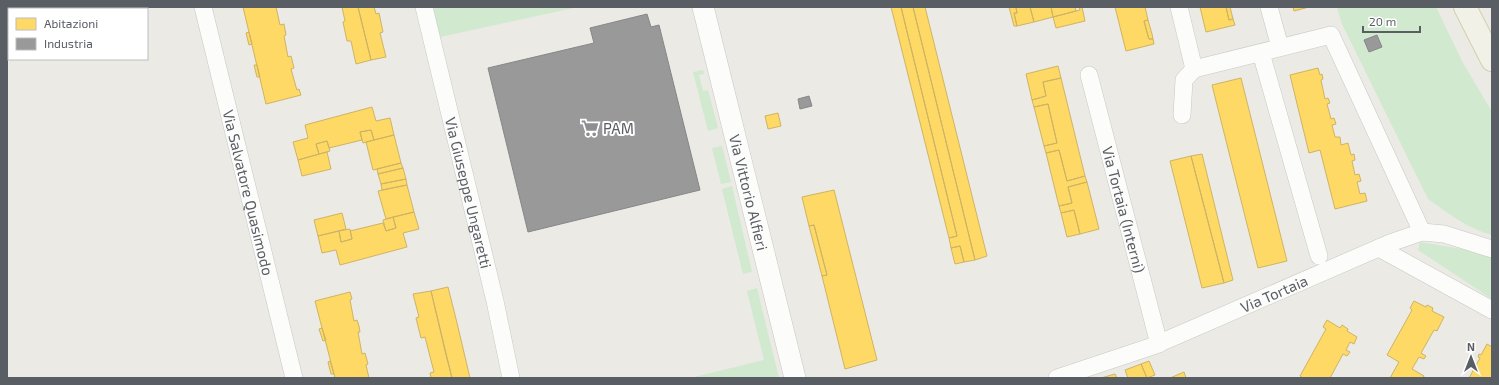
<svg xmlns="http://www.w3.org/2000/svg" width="1499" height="385" viewBox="0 0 1499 385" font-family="'Exo 2',sans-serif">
	<rect width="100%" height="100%" fill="#ebeae4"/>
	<path fill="#d0e9cf" d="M424 7H578L431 39Z
		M1337 7H1436L1462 61 1492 112V235C1468 229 1448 213 1428 199L1342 24Z
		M703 70 704 74 699 75 703 91 708 90 718 128 708 131 693 72Z
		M722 146 731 182 721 184 712 148Z
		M732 186 752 272 743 274 722 189Z
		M1420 242 1492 254V299L1418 250Z
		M757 288 779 378H690L764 360 747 291Z"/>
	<path fill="#ffd966" stroke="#cdb465" d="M243 7H276L280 25 284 24 286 35 284 36 288 57 291 56 294 68 291 69 296 87 297 90 299 89 301 95 266 104Z
		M342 7H358L371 60 356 64 351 41H347L343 22 345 21Z
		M358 7H374L376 14 379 13 383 32 380 33 386 57 371 60Z
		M891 7H901L957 236 949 238Z
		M901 7H913L975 260 964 262 960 246 951 248 949 238 957 236Z
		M913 7H925L987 256 975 260Z
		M1009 7H1016L1017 13H1014L1017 26H1014Z
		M1016 7H1030L1034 22 1017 26 1014 13H1017Z
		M1030 7H1051L1053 17 1034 22Z
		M1051 7H1075L1076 11 1053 17Z
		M1079 7H1082L1085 21 1056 28 1053 17 1080 10Z
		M1115 7H1145L1148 20 1144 21 1148 36 1149 39H1153L1154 44 1126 51Z
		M1200 7H1226L1229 20 1233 19 1235 25 1206 32Z
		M1226 7H1230L1233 19 1229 20Z
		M1293 7H1309L1294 11Z
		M1148 20 1152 34 1153 39H1149L1148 36 1144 21Z
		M249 32 252 44 249 45 246 33Z
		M254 65H257L260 77H257Z
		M1058 66 1061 78 1043 82 1046 96 1032 100 1026 74Z
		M1318 68 1320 75 1322 74 1323 79 1321 80 1325 99 1328 98 1330 103 1327 104 1331 119 1334 118 1336 124 1332 125 1335 137H1340L1341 145 1348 143 1351 155 1354 154 1355 160 1352 161 1355 175 1359 174 1361 181 1357 182 1360 194 1365 193 1367 201 1335 209 1320 150 1309 153 1290 75Z
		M1061 78 1085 176 1067 181 1059 150 1046 153 1044 146 1057 143 1048 104 1034 107 1032 100 1046 96 1043 82Z
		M1241 78 1287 261 1258 268 1212 85Z
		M1048 104 1057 143 1044 146 1034 107Z
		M372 107 376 121 390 118 394 135 374 140 371 130 360 132 362 140 329 148 327 141 316 144 319 154 298 160 293 142 308 138 305 125Z
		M778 113 781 126 768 129 765 116Z
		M371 130 374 140 363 143 360 132Z
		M394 135 401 163 373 170 366 142Z
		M327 141 330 151 319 154 316 144Z
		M1059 150 1067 181 1085 176 1087 182 1068 187 1072 203 1059 206 1046 153Z
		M327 152 331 169 302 176 298 160Z
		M1202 154 1233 280 1224 283 1191 156Z
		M1191 156 1224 283 1202 288 1170 161Z
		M401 163 403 168 378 174 377 169Z
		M403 168 406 179 381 184 378 174Z
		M406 179 407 185 382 190 381 184Z
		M1087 182 1099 229 1080 234 1074 210 1061 213 1059 206 1072 203 1068 187Z
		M407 185 414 212 386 219 378 191Z
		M834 190 877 360 845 369 822 276 827 275 814 225 809 226 802 197Z
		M1074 210 1080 234 1067 237 1061 213Z
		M414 212 419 229 403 233 407 247 340 265 336 250 322 253 318 236 339 231 341 242 352 239 350 231 383 223 386 231 396 228 393 217Z
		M342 213 346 229 318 236 314 220Z
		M393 217 396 228 386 231 383 220Z
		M814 225 827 275 822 276 809 226Z
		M350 229 352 239 341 242 339 231Z
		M960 246 964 262 955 264 951 248Z
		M448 287 457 323 470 378H452L431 291Z
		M431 291 446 355 452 378H431L430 373 434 372 425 337 421 338 416 318 419 317 413 294Z
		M350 292 352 299 350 300 354 321 357 320 359 326 360 332H358L362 354 365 353 368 364 366 365 369 378H335L315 301Z
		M1414 301 1426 307 1427 305 1433 308 1432 311 1444 317 1437 331 1434 330 1421 353 1426 356 1424 359 1419 357 1412 369 1424 376 1423 378H1390L1399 362 1387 355 1412 310 1410 308Z
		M1327 320 1340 328 1342 325 1348 329 1347 331 1357 337 1354 344 1350 342 1346 350 1350 352 1347 356 1343 354 1330 378H1303L1300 376 1326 329 1323 327Z
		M322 328 326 340 323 341 319 329Z
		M1487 344 1492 347V378H1469L1480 358 1478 357 1479 354 1481 355Z
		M330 361 334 374H331L328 362Z
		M1149 361 1155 375 1147 378 1141 364Z
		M1141 364 1147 378H1128L1125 370Z
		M1184 372 1186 378H1170Z
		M1115 374 1117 378H1101Z"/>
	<path fill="#999" stroke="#868789" d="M647 14 651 27 659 25 700 190 528 232 488 68 594 43 590 28Z
		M1377 35 1382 47 1369 52 1364 40Z
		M809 96 812 106 800 109 798 99Z"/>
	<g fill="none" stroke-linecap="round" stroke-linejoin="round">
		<g stroke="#c7c8c7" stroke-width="18">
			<g id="minor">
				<path id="s1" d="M203 7 294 378"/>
				<path id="s2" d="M424 7 495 301 511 378"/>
				<path d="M1179 7 1194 69 1331 35 1422 232"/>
				<path d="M1269 7 1280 47"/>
				<path d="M1261 53 1319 256"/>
				<path id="s3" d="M1089 75 1159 344"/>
				<path d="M1182 115 1184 80 1194 69"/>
				<path d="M1379 248 1492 310"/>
				<path id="s4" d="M1057 378 1153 346 1390 243 1422 232 1444 234 1492 249"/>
			</g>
		</g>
		<g stroke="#c7c8c7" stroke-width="22">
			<g id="tertiary">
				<path id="s5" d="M703 7 795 378"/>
			</g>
		</g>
		<g stroke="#d6ceaf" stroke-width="24">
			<path id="primary" d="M1465 7 1492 60"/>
		</g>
		<use href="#minor" stroke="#fcfcfb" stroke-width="17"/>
		<use href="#tertiary" stroke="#fcfcfb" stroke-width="21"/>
		<use href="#primary" stroke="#f2f1e7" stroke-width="22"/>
	</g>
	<defs>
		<g id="supermarket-bare" transform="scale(1.38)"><path d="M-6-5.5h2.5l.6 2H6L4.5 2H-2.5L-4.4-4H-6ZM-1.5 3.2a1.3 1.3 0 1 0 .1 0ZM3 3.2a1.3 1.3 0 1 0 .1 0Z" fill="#8c8e91" stroke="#fff" stroke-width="2.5" paint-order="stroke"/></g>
	</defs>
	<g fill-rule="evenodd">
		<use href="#supermarket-bare" x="590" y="128"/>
	</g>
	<g text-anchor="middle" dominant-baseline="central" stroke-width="4" stroke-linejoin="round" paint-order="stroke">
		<g font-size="15" fill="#595d64" stroke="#fff" text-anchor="start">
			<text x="603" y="128">PAM</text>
		</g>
		<g font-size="15" fill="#595d64" stroke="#fff">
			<text stroke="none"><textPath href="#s2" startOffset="191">Via Giuseppe Ungaretti</textPath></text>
			<text stroke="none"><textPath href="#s1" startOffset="191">Via Salvatore Quasimodo</textPath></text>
			<text stroke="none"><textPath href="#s5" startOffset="191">Via Vittorio Alfieri</textPath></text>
			<text stroke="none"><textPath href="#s3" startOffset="139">Via Tortaia (Interni)</textPath></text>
			<text stroke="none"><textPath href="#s4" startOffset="233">Via Tortaia</textPath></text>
		</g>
	</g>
	<rect width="1499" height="385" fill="none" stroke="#595d64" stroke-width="16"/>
	<rect x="8" y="8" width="140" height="52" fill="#ffffff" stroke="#bdbec1"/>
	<rect x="16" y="18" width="20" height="12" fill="#ffd966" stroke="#bdbec1"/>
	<text x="44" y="28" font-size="12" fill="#595d64">Abitazioni</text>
	<rect x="16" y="38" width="20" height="12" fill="#999999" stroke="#bdbec1"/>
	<text x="44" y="48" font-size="12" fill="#595d64">Industria</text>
	<g transform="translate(1471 357)" stroke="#ffffff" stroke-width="3" paint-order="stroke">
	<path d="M0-3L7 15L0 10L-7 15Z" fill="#595d64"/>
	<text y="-6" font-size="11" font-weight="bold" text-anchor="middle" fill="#595d64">N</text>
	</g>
	<path d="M1363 26v6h57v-6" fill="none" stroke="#595d64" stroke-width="2"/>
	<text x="1369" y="26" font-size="12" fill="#595d64" stroke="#ffffff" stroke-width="3" paint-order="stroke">20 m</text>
</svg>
